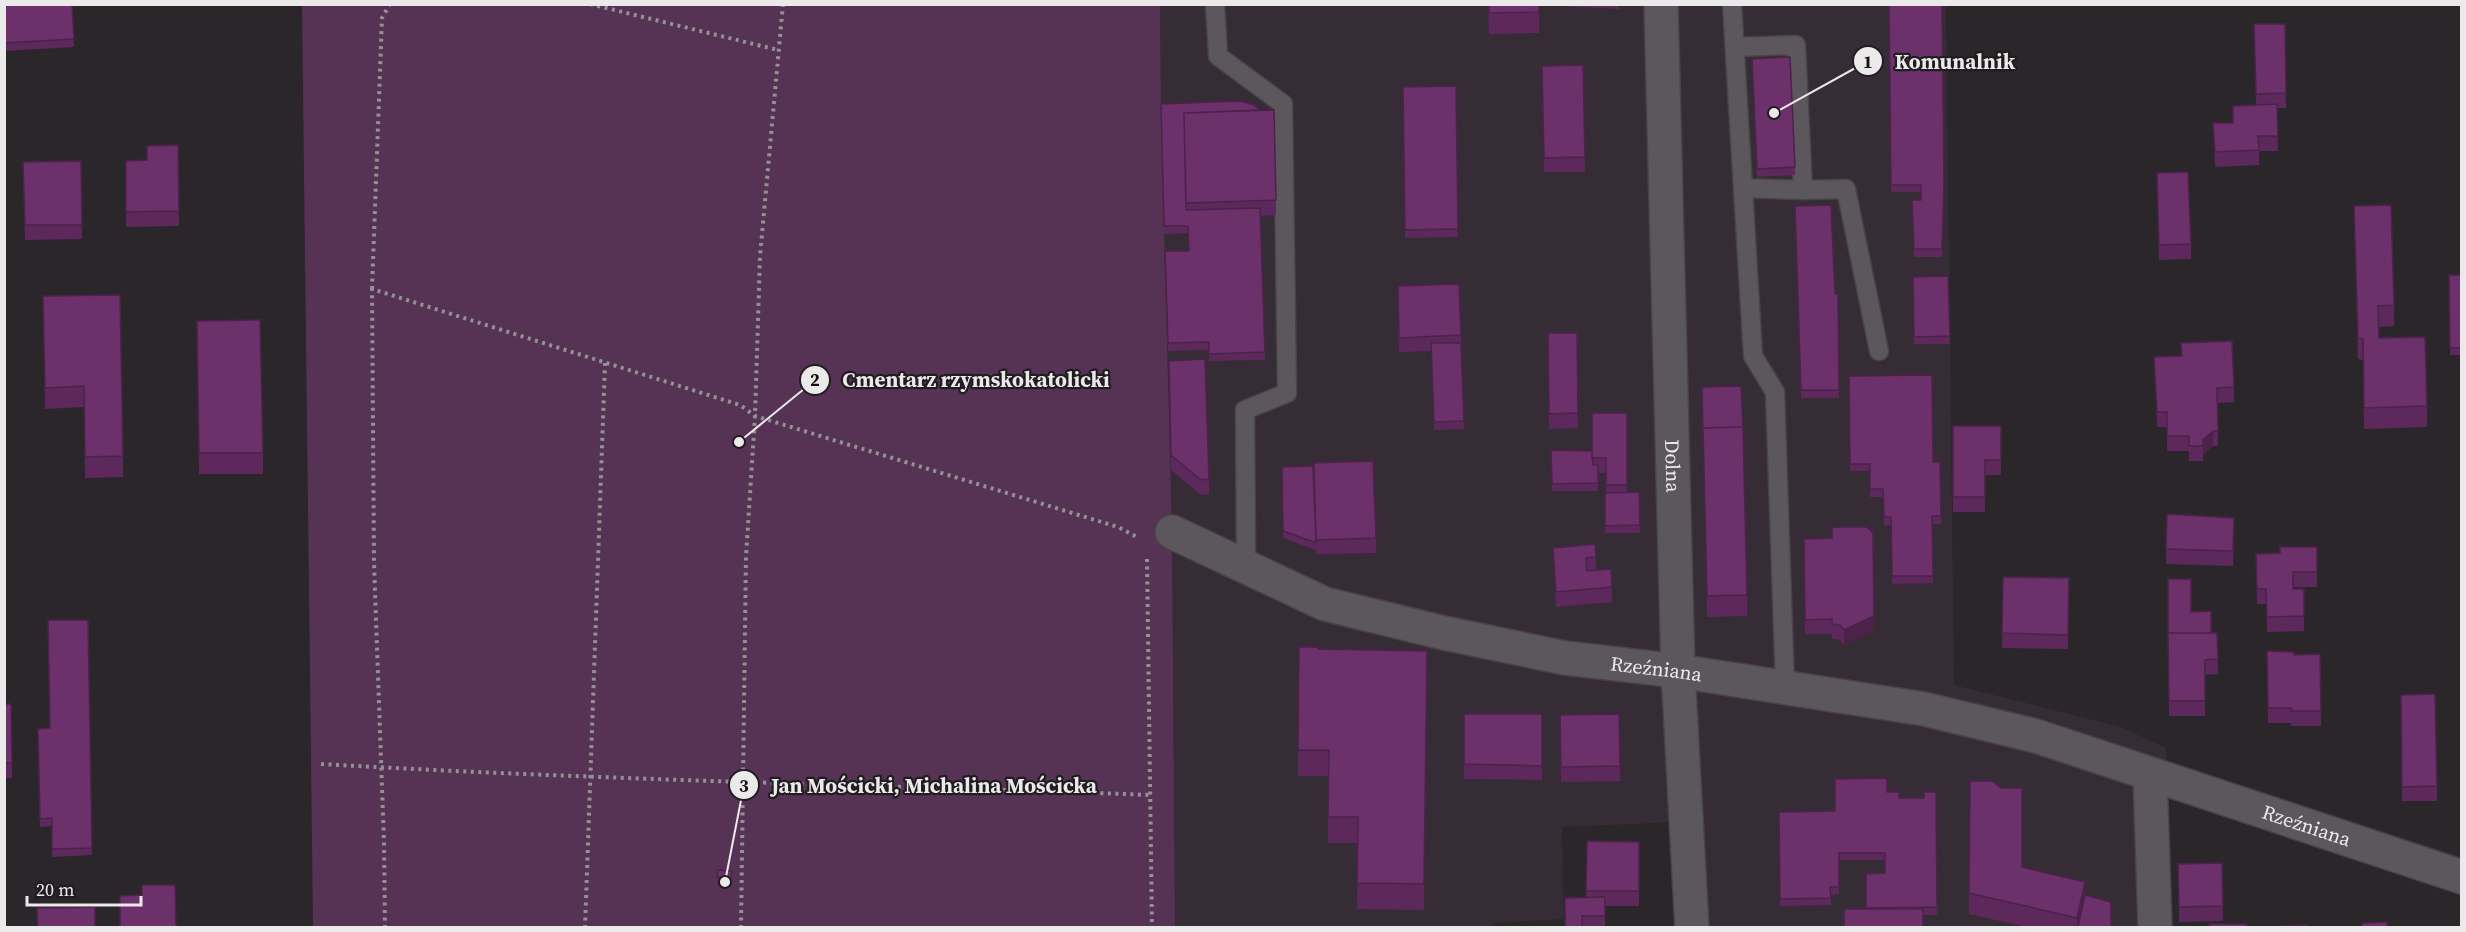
<svg xmlns="http://www.w3.org/2000/svg" width="2466" height="932" viewBox="0 0 2466 932" font-family="'Source Serif 4',serif">
	<rect width="100%" height="100%" fill="#2a262a"/>
	<path fill="#362c35" d="M1160 5H1946L1954 685 2121 727 2166 748 2172 927H1710L1702 816 1657 823 1562 827 1564 919 1492 923V928L1175 927 1172 532 1161 110Z"/>
	<path fill="#563355" d="M302 5H1160L1161 110 1172 532 1175 927H313Z"/>
	<g fill="none" stroke-linecap="round" stroke-linejoin="round">
		<g stroke="#474347" stroke-width="21">
			<path id="lane" d="M1215 4 1218 56 1283 104 1287 393 1245 410 1246 566
				M1732 4 1753 356 1775 392 1785 687
				M1735 47 1796 45 1803 190 1743 188
				M1803 190 1846 189 1879 351"/>
		</g>
		<g stroke="#474347" stroke-width="36">
			<g id="street">
				<path id="s1" d="M1661 4 1678 671 1692 928"/>
				<path id="s2" d="M1172 532 1325 604 1444 633 1565 658 1678 671 1924 709 2036 736 2462 877"/>
				<path d="M2150 774 2155 928"/>
			</g>
		</g>
		<path stroke="#949194" stroke-width="4" stroke-dasharray="3 4.5" stroke-linecap="butt" d="M590 4 778 50
			M372 289 382 18 390 4
			M1147 559 1152 928
			M321 764C598 780 874 785 1151 795
			M385 928 384 843 374 563 372 289 740 405 755 416 1118 527 1137 537
			M585 928 605 363
			M741 928 746 557 755 416 760 256 783 4"/>
		<use href="#lane" stroke="#5c575c" stroke-width="18"/>
		<use href="#street" stroke="#5c575c" stroke-width="33"/>
	</g>
	<path fill="#5d295c" d="M72 4 74 47 4 51V6Z
		M1488 4H1619V9L1539 5V33L1489 34Z
		M1889 4 1944 184 1942 257H1914L1912 200H1921V192H1891Z
		M2254 24H2285L2286 108H2277L2278 151H2259V165L2215 167 2213 123H2233L2256 105Z
		M1583 65 1585 172H1544L1542 66Z
		M1752 67 1795 167V175L1757 177Z
		M1456 86 1458 237 1405 238 1403 87Z
		M1161 104 1260 110H1274L1276 215 1261 216 1265 360 1209 361V350L1168 351 1165 251H1189L1188 233 1164 234Z
		M178 145 179 226 126 227V161L147 160Z
		M81 161 82 239 25 240 23 162Z
		M2157 188 2191 244V259L2159 260Z
		M1795 206 1835 294H1838L1839 398H1801Z
		M2354 206 2394 305V326L2379 327V338L2427 406V427L2364 429 2363 360 2358 359Z
		M2449 275H2462V355H2450Z
		M1948 276 1950 344H1914L1913 277Z
		M43 296 123 456V477L85 478 84 407 45 409Z
		M1398 300 1461 335 1464 429 1434 430 1431 351 1399 352Z
		M197 321 263 453V474H199Z
		M1548 333H1577L1578 428 1549 429Z
		M2181 343 2234 387V402L2217 403 2218 446H2213L2203 455V461H2189V451H2167V427H2157L2154 357 2181 356Z
		M1169 376 1209 479V494L1201 495 1171 470Z
		M1849 376 1933 462 1941 516V524H1932L1933 583 1892 584 1891 525H1884L1883 497H1870V471H1850Z
		M1702 402 1747 595V616L1707 617Z
		M1627 413V492H1639L1640 533H1605V493H1606V473H1598V491H1552L1551 450 1592 451Z
		M1953 426H2001V475H1985V512H1953Z
		M1313 466 1316 550 1283 538 1282 467Z
		M1314 478 1376 538V553L1316 554Z
		M2234 518 2233 566 2166 564V549Z
		M1804 539 1874 631 1844 645 1840 640 1832 639V634H1805Z
		M2317 547V587H2293V589H2304V631L2267 632 2266 604H2257L2256 554 2280 553Z
		M1553 548 1596 557V570L1612 587V602L1556 607Z
		M2003 577 2069 578 2068 649 2002 648Z
		M2168 579 2191 612 2211 633H2217L2218 674 2205 675V716H2169Z
		M88 620 92 855 52 857V826L40 827 38 729 50 728Z
		M1299 647 1318 649 1427 651 1424 910 1357 909 1358 843H1328V776H1298Z
		M2267 651 2294 655 2320 654 2321 726H2291V723H2268Z
		M2401 695 2437 786V801H2402Z
		M4 704H11L12 778H4Z
		M1464 714H1542V780L1464 779Z
		M1619 714 1620 781 1561 782 1560 715Z
		M1970 781 2022 867 2085 895 2111 927H2027L1969 914Z
		M1887 792 1899 798H1924L1936 792 1937 915H1923L1866 909V874L1885 873V860H1839V894L1831 895V905L1780 906 1779 812 1835 811Z
		M1587 841 1639 842V906H1605V927H1565V898L1586 897Z
		M2222 863 2223 921 2179 922 2178 864Z
		M718 870 732 871 731 886 717 885Z"/>
	<path fill="#4c224b" d="M2213 431V446L2203 455V461V440Z
		M1874 616V631L1844 645V630Z
		M2085 882V903L2079 927H2077V918Z"/>
	<path fill="#6c306b" stroke="#4c224b" stroke-width="1.5" d="M26 4H72L74 39 4 43V6Z
		M1489 4H1539V12L1489 13Z
		M1889 4H1942L1944 184 1942 249H1914L1912 200H1921V185H1891Z
		M2254 24H2285L2286 93 2256 94Z
		M1790 57 1795 167 1757 169 1752 59Z
		M1583 65 1585 157 1544 158 1542 66Z
		M1456 86 1458 229 1405 230 1403 87Z
		M1240 101 1254 105 1260 110 1184 113 1186 210 1260 208 1265 352 1209 354V342L1168 343 1165 251H1189L1188 226H1164L1161 104Z
		M2277 104 2278 136H2258L2259 150 2215 152 2213 123H2233V106Z
		M1274 110 1276 200 1186 203 1184 113Z
		M178 145 179 211 126 212V161L147 160V146Z
		M81 161 82 225H25L23 162Z
		M2188 172 2191 244 2159 245 2157 173Z
		M1831 205 1835 294H1838L1839 390H1801L1795 206Z
		M2391 205 2394 305 2378 306 2379 338 2425 337 2427 406 2364 408 2363 339 2358 338 2354 206Z
		M2449 275H2462V348H2450Z
		M1948 276 1950 336 1914 337 1913 277Z
		M1459 284 1461 335 1399 338 1398 286Z
		M120 295 123 456 85 457 84 386 45 388 43 296Z
		M260 320 263 453H199L197 321Z
		M1548 333H1577L1578 413 1549 414Z
		M2232 341 2234 387 2217 388 2218 431H2213L2203 440V446H2189V436H2167V412H2157L2154 357 2182 356 2181 343Z
		M1431 343H1461L1464 421 1434 422Z
		M1205 359 1209 479 1201 480 1171 455 1169 361Z
		M1932 375 1933 462H1940L1941 516H1932L1933 576H1892L1891 517H1884L1883 489H1870V464H1850L1849 376Z
		M1741 386 1743 427 1703 428V434L1702 387Z
		M1592 413H1627V485H1606V458H1592Z
		M1953 426H2001V460H1985V497H1953Z
		M1743 427 1747 595 1707 596 1703 428Z
		M1551 450 1592 451 1593 465H1598V483L1552 484Z
		M1373 461 1376 538 1316 540 1314 463Z
		M1313 466 1316 543 1283 531 1282 467Z
		M1639 492 1640 525 1605 526V493Z
		M2167 514 2234 518 2233 551 2166 549Z
		M1832 527H1867L1873 533 1874 616 1844 630 1840 625 1832 624V619L1805 620 1804 539 1832 538Z
		M1595 544 1596 557 1586 558 1587 571 1611 569 1612 587 1556 592 1553 548Z
		M2280 547H2317V572H2293V589H2304V616L2267 617 2266 589H2257L2256 554 2280 553Z
		M2003 577 2069 578 2068 635 2002 633Z
		M2168 579H2191V612L2211 611V633H2168Z
		M48 620H88L92 848 52 849V818L40 819 38 729 50 728Z
		M2168 633H2217L2218 659 2205 660V701H2169Z
		M1299 647H1318V649L1427 651 1424 884 1357 883 1358 817H1328L1329 750H1298Z
		M2267 651 2294 652V655L2320 654 2321 711H2291V708H2268Z
		M2435 694 2437 786 2402 787 2401 695Z
		M4 704H11L12 763H4Z
		M1464 714H1542V766L1464 764Z
		M1619 714 1620 766 1561 767 1560 715Z
		M1887 778V792H1899V798H1924V792H1936L1937 907 1866 908V874L1885 873V853H1839V887H1830L1831 898 1780 899 1779 812 1835 811V779Z
		M1970 781H1992L2001 788H2022V867L2085 882 2077 918 1969 893Z
		M1587 841 1639 842V891H1586Z
		M2222 863 2223 906 2179 907 2178 864Z
		M718 870 732 871 731 879 717 877Z
		M142 885H175L176 927H120V896L142 895Z
		M2085 895 2111 902V927H2078Z
		M1605 897V916H1582V927H1565V898Z
		M95 907V927H38L37 908Z
		M1844 909H1923V927H1844Z
		M2387 922V927H2362V923Z
		M2209 924H2247V927H2209Z
		M2307 925V927H2281V926Z"/>
	<g text-anchor="middle" dominant-baseline="central" stroke-width="4.5" stroke-linejoin="round" paint-order="stroke">
		<g font-size="20" fill="#ece9eb" stroke="#211c20">
			<text stroke="none"><textPath href="#s1" startOffset="462">Dolna</textPath></text>
			<text stroke="none"><textPath href="#s2" startOffset="507">Rzeźniana</textPath></text>
			<text stroke="none"><textPath href="#s2" startOffset="1178">Rzeźniana</textPath></text>
		</g>
	</g>
	<path fill="none" stroke="#ece9eb" stroke-width="2" d="M1774 113L1868 61M739 442L815 380M725 882L744 785"/>
	<g fill="#ece9eb" stroke="#211c20" stroke-width="2">
		<circle cx="1774" cy="113" r="6"/>
		<circle cx="739" cy="442" r="6"/>
		<circle cx="725" cy="882" r="6"/>
		<circle cx="1868" cy="61" r="15"/>
		<circle cx="815" cy="380" r="15"/>
		<circle cx="744" cy="785" r="15"/>
	</g>
	<g font-size="18" text-anchor="middle" font-weight="bold" fill="#111">
		<text x="1868" y="68">1</text>
		<text x="815" y="386">2</text>
		<text x="744" y="792">3</text>
	</g>
	<g font-size="21" text-anchor="middle" font-weight="bold" fill="#ece9eb" stroke="#211c20" stroke-width="4.5" stroke-linejoin="round" paint-order="stroke">
		<text x="1955" y="69">Komunalnik</text>
		<text x="976" y="387">Cmentarz rzymskokatolicki</text>
		<text x="934" y="793">Jan Mościcki, Michalina Mościcka</text>
	</g>
	<rect width="2466" height="932" fill="none" stroke="#ece9eb" stroke-width="12"/>
	<path d="M27 896v9h114v-9" fill="none" stroke="#ece9eb" stroke-width="3"/>
	<text x="36" y="896" font-size="18" fill="#ece9eb" stroke="#211c20" stroke-width="4.5" paint-order="stroke">20 m</text>
</svg>
